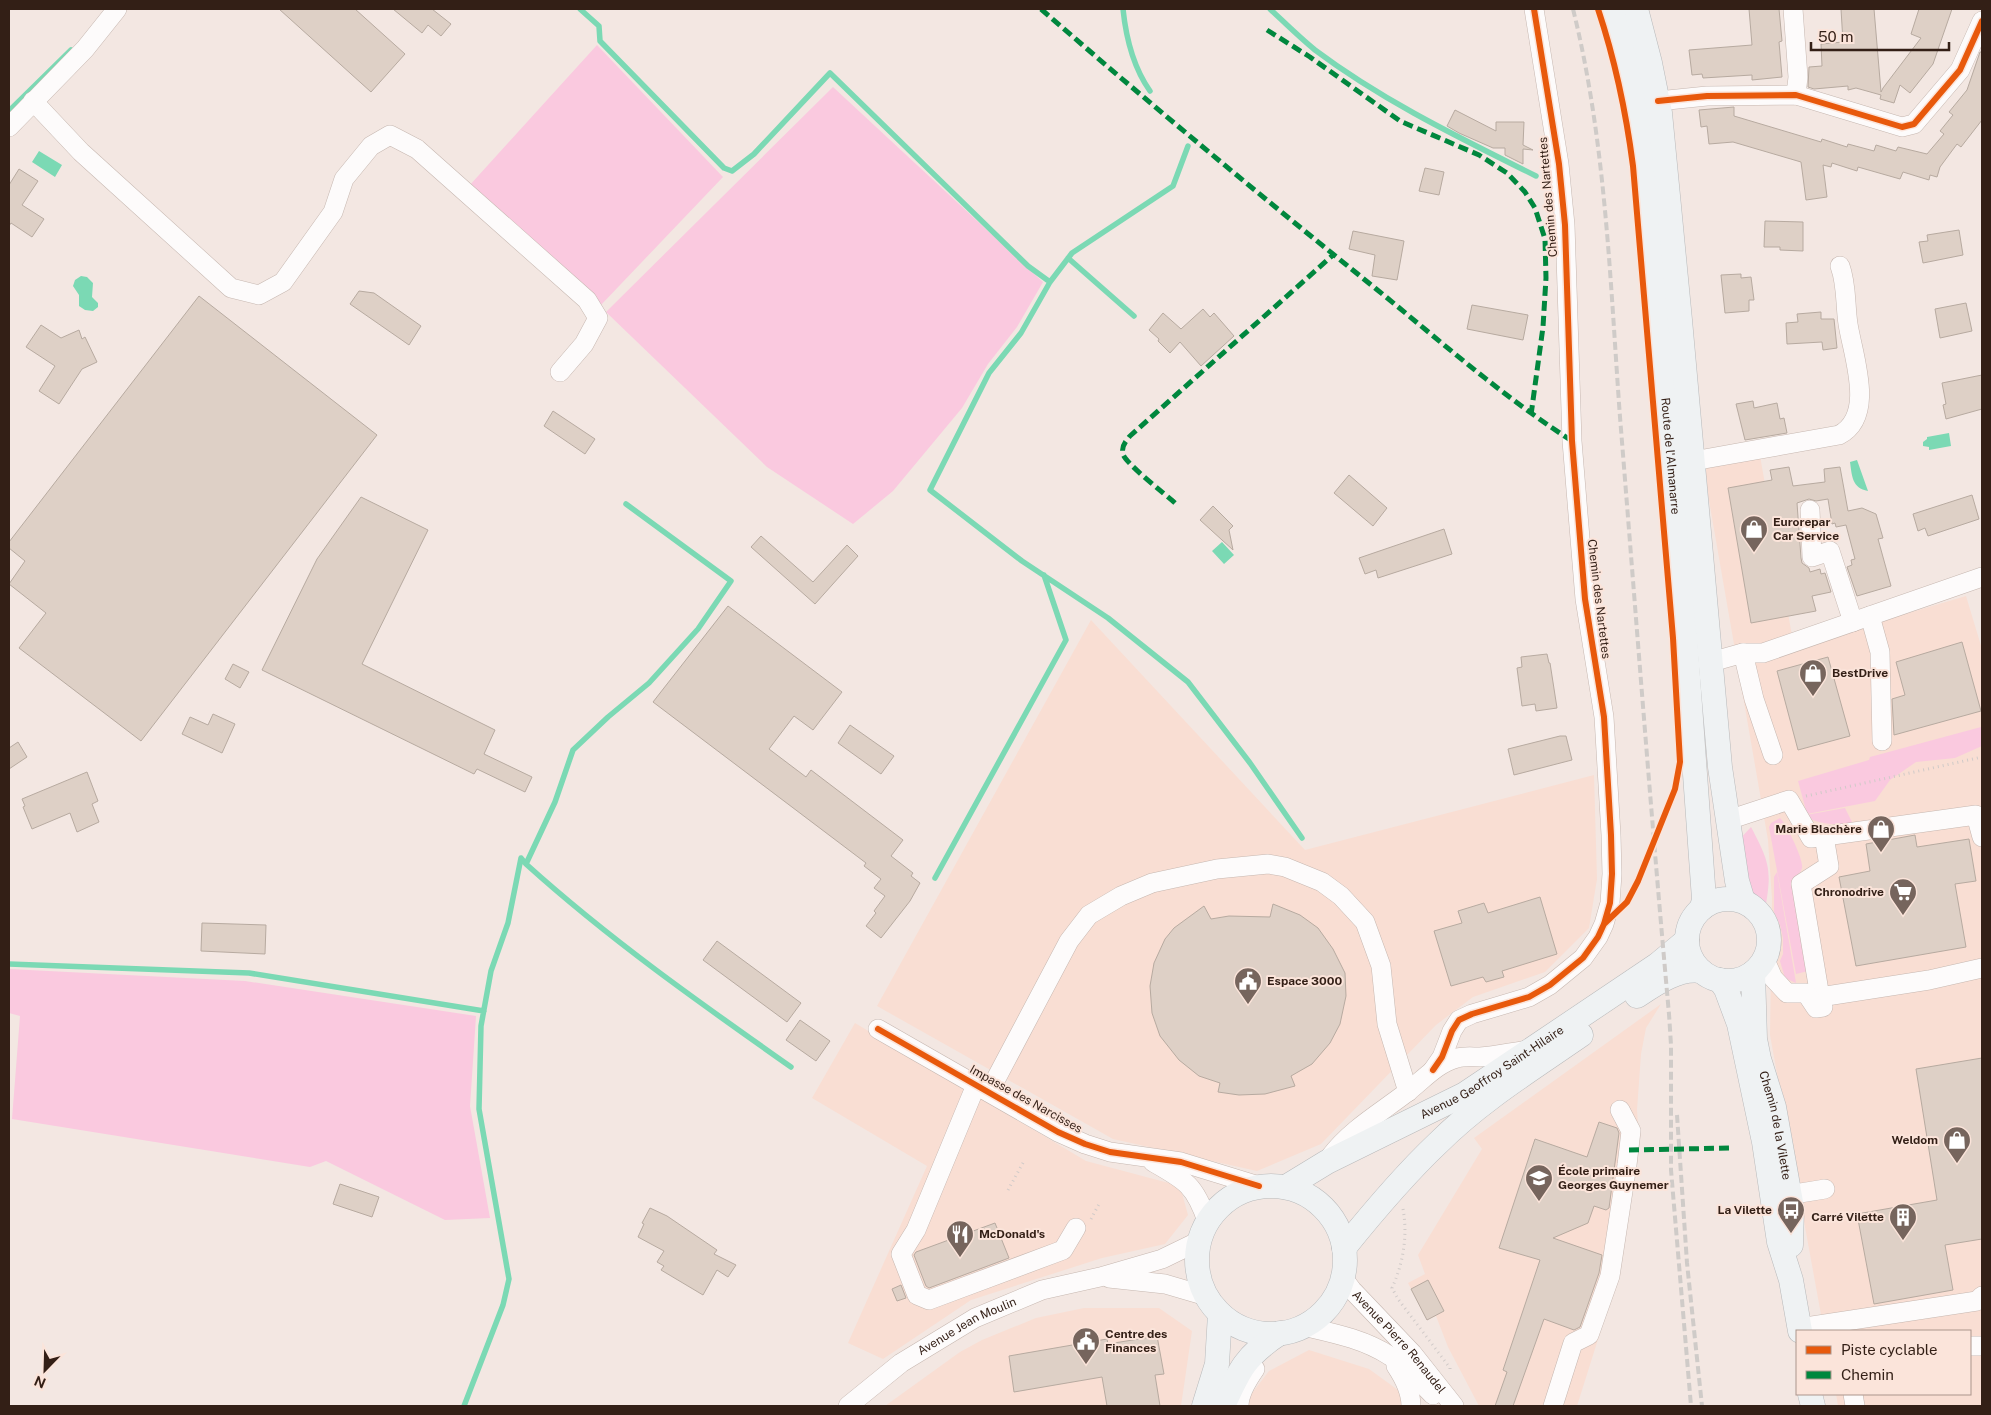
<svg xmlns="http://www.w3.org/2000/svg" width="1991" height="1415" viewBox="0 0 1991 1415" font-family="'Public Sans',sans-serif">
	<rect width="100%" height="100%" fill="#f3e7e2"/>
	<path fill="#f9ded3" d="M1760 456 1794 647 1966 596 1982 649V1406H1838L1836 1394H1970V1331H1824L1770 1035 1772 899 1768 840 1702 460Z
		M1091 620 1305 850 1594 775 1597 879 1589 928 1545 972 1473 997 1436 1025 1321 1144 1257 1171 1113 1139 877 1006Z
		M1661 1004 1646 1028 1641 1054 1637 1110 1639 1138 1616 1282 1577 1406H1479L1448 1347 1436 1316 1427 1320 1408 1283 1425 1274 1418 1255 1482 1149 1474 1138Z
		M855 1023 1086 1161 1180 1186 1188 1215 1165 1244 1102 1258 971 1300 883 1359 848 1343 927 1166 812 1098Z
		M1084 1308H1159L1192 1331 1181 1406H885L960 1352 982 1340 1036 1318Z
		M1309 1350 1369 1369 1420 1406H1242L1269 1371Z"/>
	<path fill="#fac9df" d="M597 45 723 177 600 306 469 186Z
		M833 87 1043 282 1017 327 988 364 962 408 893 491 853 524 767 467 606 312Z
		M1981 727 1982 746 1955 758 1916 762 1890 780 1875 801 1807 814 1798 781 1869 760 1870 757Z
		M1845 808 1853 824C1841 825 1814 825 1806 815Z
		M1780 818C1786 823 1804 860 1802 868 1801 872 1796 877 1794 881L1808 971 1796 974 1769 827 1771 823Z
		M1751 827C1770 863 1772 870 1765 910L1749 894 1738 841Z
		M1777 872 1796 983 1785 978 1780 961 1783 954V938L1780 925 1774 912V877Z
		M9 969 245 981 476 1016 470 1106 490 1218 445 1220 326 1161 310 1167 12 1119 20 1016 9 1013Z"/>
	<path fill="#7bd9b4" d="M39 151 62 165 55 177 32 162Z
		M81 276 87 277 93 283 92 297 98 303V307L93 311 85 310 79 306V295L73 286 75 280Z
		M1949 433 1951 446 1929 450V447L1923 446V442L1927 439V437Z
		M1857 460 1868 491C1852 488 1852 476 1850 462Z
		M1222 542 1234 555 1224 564 1212 551Z"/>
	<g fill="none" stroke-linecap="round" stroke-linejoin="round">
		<path stroke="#7bd9b4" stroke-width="5.5" d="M580 9 599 26 600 41 724 168 732 171 754 154 830 73 1028 266 1050 282 1021 333 989 373 930 490 1022 561 1108 618 1188 682 1250 763 1302 838
			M1123 9C1126 38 1133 67 1150 91
			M1270 9C1284 22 1299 37 1315 50 1383 101 1460 138 1536 176
			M9 111 71 50
			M1068 258 1134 316
			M1050 282 1072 253 1173 186 1188 146
			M526 864C609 939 700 1003 791 1067
			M935 878 1066 640 1044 575
			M9 964 249 973 484 1011
			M464 1406 503 1305 509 1279 479 1109 481 1026 491 971 508 923 521 858 526 864 555 802 573 750 608 717 649 683 698 629 731 581 626 504"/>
	</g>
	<path fill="#ded0c6" stroke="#b7aaa0" d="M279 9H355L405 54 371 92Z
		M393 9H432L451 24 441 36 428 25 422 33Z
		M1749 9H1779L1782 41 1779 42 1782 77 1752 80V75L1703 78 1702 74 1692 75 1689 50 1752 45Z
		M1841 9H1874L1881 92 1883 88 1921 38 1911 34 1919 9H1952L1933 64 1910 93 1900 85 1894 103 1880 99 1881 95 1856 88 1848 90V86L1814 89 1808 87 1809 67 1822 66 1821 44 1843 42Z
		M1980 52H1982V120L1961 147 1957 144 1940 167 1937 177 1930 175 1929 180 1903 172 1900 179 1858 167 1857 171 1832 163 1831 167 1823 165 1827 197 1806 200 1801 162 1733 142 1709 144 1707 126 1701 127 1699 110 1734 107V116L1821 142 1822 139 1847 147 1848 144 1874 151 1876 145 1896 151 1898 147 1927 154 1944 134 1940 131 1953 115 1949 112 1967 90Z
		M1455 110 1496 131V122H1524L1523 145 1533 150 1523 149V164L1505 155V148H1493L1459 133 1447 126Z
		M1425 168 1444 172 1439 195 1419 191Z
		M19 169 38 181 22 205 44 219 32 237 11 223 9 226V185Z
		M1765 221 1803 222V251L1780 250V247H1764Z
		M1959 230 1963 255 1923 263 1919 242 1928 241 1927 235Z
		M1353 231 1404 241 1397 280 1372 276 1375 255 1349 249Z
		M1741 274V278L1751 277 1754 300H1749V311L1725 313 1721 275Z
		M359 291 374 293 421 326 409 345 350 304Z
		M199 296 377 435 141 741 19 648 46 613 9 584 25 561 9 548V542Z
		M1966 303 1972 331 1940 338 1935 309Z
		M1472 305 1528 315 1523 340 1467 329Z
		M1203 309 1210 317 1214 313 1234 336 1201 366 1180 342 1170 353 1158 341 1159 339 1149 330 1163 313 1181 329Z
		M1821 312V319H1834L1837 348 1823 350 1822 342 1787 344 1786 323 1798 322 1797 314Z
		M41 325 61 338 79 330 82 339 85 337 97 362 82 369 59 404 39 391 55 366 26 347Z
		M1982 375V409L1946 419 1943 405 1946 404 1942 383Z
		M1753 401 1754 408 1777 403 1780 419 1784 418 1787 433 1745 440 1736 404Z
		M553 411 595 439 585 454 544 426Z
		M1789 467 1793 486 1825 482 1824 469 1840 467 1848 511 1862 508 1876 514 1883 538 1878 539 1891 586 1857 596 1847 567 1852 565 1851 560 1855 559 1846 525 1836 527 1835 523 1832 524 1828 499 1816 501 1809 499 1797 503 1801 558 1802 563 1809 568 1810 572 1820 569 1821 574 1825 573 1831 592 1812 596 1816 611 1751 623 1728 488 1772 480 1770 470Z
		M1349 475 1387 508 1373 526 1334 493Z
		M1972 495 1979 519 1928 536 1925 528 1918 531 1913 514Z
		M361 497 428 530 362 664 495 730 484 754 532 777 525 792 477 769 474 774 262 670 317 559Z
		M1213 506 1233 526 1229 530 1233 550 1200 520Z
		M1444 529 1452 554 1378 578 1376 570 1365 574 1359 558Z
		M761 536 813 582 847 545 858 556 815 604 751 547Z
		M728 606 842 692 813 730 794 716 769 749 806 777 811 770 903 840 891 856 913 873 911 876 920 883 910 901 881 938 866 926 876 913 874 911 885 896 874 888 881 879 864 866 866 863 653 702Z
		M1962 642 1981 711 1894 735 1892 699 1905 695 1896 662Z
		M1547 654 1549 663H1550L1557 708 1536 711 1535 704 1522 706 1517 668 1522 667 1521 657Z
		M1828 657 1850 736 1798 750 1777 671Z
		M233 664 249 672 240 688 225 679Z
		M213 714 235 724 222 753 182 734 190 717 208 725Z
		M850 725 894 756 881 774 838 743Z
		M1560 736H1566L1572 760 1514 775 1508 749Z
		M18 742 27 757 9 769V748Z
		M87 772 98 801 92 804 99 822 77 832 70 813 32 829 23 807 25 806 22 799Z
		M1915 835 1917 847 1969 839 1976 881 1955 884 1966 947 1856 966 1839 877 1870 871 1866 844Z
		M1540 897 1557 954 1502 971 1504 977 1486 982 1483 977 1451 986 1434 931 1462 923 1458 911 1484 903 1488 913Z
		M1273 904 1300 915 1318 928 1333 949 1345 973 1346 996 1340 1024 1330 1043 1312 1064 1291 1076 1295 1086 1265 1094 1239 1095 1218 1092 1220 1083 1199 1076 1179 1060 1160 1036 1152 1013 1150 986 1154 963 1165 939 1174 928 1204 906 1211 919 1229 916 1270 917Z
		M202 923 266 925 265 954 201 951Z
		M717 941 801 1003 787 1022 703 960Z
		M800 1020 830 1041 816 1061 786 1040Z
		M1982 1058V1239L1945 1245 1953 1290 1874 1304 1857 1214 1937 1200 1916 1069Z
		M1599 1122 1617 1128 1619 1133 1609 1208 1606 1210 1594 1206 1588 1223 1553 1238 1602 1255 1599 1273 1580 1327 1574 1330 1544 1319 1513 1406H1495L1507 1372 1503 1370 1540 1260 1499 1248 1535 1139 1587 1157Z
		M340 1184 379 1197 372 1217 333 1204Z
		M650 1208 667 1216 717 1250 714 1254 736 1265 728 1277 717 1270 703 1295 661 1270 664 1266 657 1262 664 1251 638 1237 644 1224 642 1223Z
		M995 1223 1009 1258 929 1288 926 1286 914 1255 916 1252Z
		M1428 1280 1444 1311 1427 1320 1411 1289Z
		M901 1285 906 1298 897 1301 892 1289Z
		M1157 1336 1164 1374 1155 1375 1160 1406H1107L1102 1377 1014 1392 1009 1356 1107 1339 1108 1344Z"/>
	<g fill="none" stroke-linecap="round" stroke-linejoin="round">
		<g stroke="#c6b7b0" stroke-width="20">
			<g id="minor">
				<path d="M1793 9 1798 77 1796 95"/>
				<path d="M33 101 81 152 231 288 259 295 283 282 333 212 344 179 371 146 390 135 417 149 587 300 598 318 584 344 560 372"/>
				<path d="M1658 101 1707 96 1796 95 1902 127 1914 124 1960 70 1982 21"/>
				<path d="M9 127 85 49 117 9"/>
				<path d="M1693 461 1839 435C1876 416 1853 356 1848 324 1845 304 1847 285 1840 266"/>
				<path d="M1810 510 1812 557 1830 551 1853 622"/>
				<path d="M1870 616 1880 652 1882 741"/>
				<path d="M1743 653 1754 699 1773 755"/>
				<path d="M1711 662 1743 653H1763L1982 577"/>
				<path d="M1728 820 1789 800 1811 838 1976 815 1982 837"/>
				<path d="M1824 836 1829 866 1801 884 1820 997 1929 980 1982 968"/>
				<path d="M1765 960 1773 978 1787 993H1806L1816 1008 1823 1007"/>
				<path d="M878 1029 1058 1132 1085 1144 1110 1152 1181 1162 1259 1186"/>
				<path d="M1433 1070 1442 1057 1452 1031 1459 1020 1472 1014 1529 997 1550 985 1583 958 1598 937 1604 924 1610 903 1612 874 1611 835 1604 717 1585 599 1572 441 1565 225 1559 164 1534 9"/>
				<path d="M976 1085 916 1230 901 1254 917 1295 929 1300 1063 1250 1076 1228"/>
				<path d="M989 1092 1069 941 1089 915 1121 896 1152 883 1217 869 1268 864 1285 867 1322 882 1341 896 1365 922 1381 966 1387 1024 1408 1092"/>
				<path d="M1330 1157C1350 1130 1380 1113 1406 1093 1422 1081 1437 1063 1457 1058 1464 1056 1472 1057 1480 1057 1496 1056 1513 1052 1529 1050"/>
				<path d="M1153 1162C1185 1180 1195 1185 1207 1221"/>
				<path d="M1776 1197 1825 1189"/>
				<path d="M1109 1278 1165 1284 1206 1296"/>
				<path id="s1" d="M1343 1278 1352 1290 1412 1353 1454 1406"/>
				<path d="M1303 1326C1333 1333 1364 1339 1390 1356 1406 1367 1420 1382 1433 1395"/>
				<path d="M1799 1328 1977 1301 1982 1296"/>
				<path d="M1970 1346H1982"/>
				<path d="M1396 1366C1404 1378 1411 1391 1411 1406"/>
				<path d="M1853 1394 1855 1406"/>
				<path id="s2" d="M848 1406 901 1363 975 1318 1042 1290 1100 1277 1162 1259 1199 1241"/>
				<path d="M1239 1406C1239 1393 1248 1379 1255 1369"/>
				<path d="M1553 1406 1573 1343 1589 1335 1610 1276 1627 1165 1631 1131 1620 1110"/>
			</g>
		</g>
		<g stroke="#b8b9ba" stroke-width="25">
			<g id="major">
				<path id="s3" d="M1612 9 1633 81 1644 163 1679 552 1704 899 1702 908"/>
				<path d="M1636 9 1650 63 1660 113 1680 320 1720 767 1737 881 1743 901"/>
				<circle cx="1728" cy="940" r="41"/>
				<path id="s4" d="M1753 973 1755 1039 1759 1059 1774 1107 1792 1208 1791 1245"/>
				<path d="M1720 980 1726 989 1739 1024 1764 1142 1779 1242 1791 1280 1800 1331"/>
				<path d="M1637 996C1655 984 1679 967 1701 971"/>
				<circle cx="1271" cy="1260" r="74"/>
				<path id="s5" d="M1286 1187 1327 1162 1465 1094 1657 965 1687 940"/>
				<path d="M1344 1248C1373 1212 1404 1175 1438 1143 1480 1101 1532 1069 1581 1035"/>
				<path d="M1810 1394 1813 1406"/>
				<path d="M1204 1406 1217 1364 1220 1314"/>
				<path d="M1223 1406C1239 1370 1246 1355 1280 1333"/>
			</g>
		</g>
		<path stroke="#d0cac8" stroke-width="3" stroke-dasharray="1 4" stroke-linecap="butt" d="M1806 796 1982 757
			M1008 1190 1024 1161
			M1403 1209C1408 1236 1403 1264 1392 1288L1398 1299 1450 1368V1372
			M1091 1219 1099 1204"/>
		<use href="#minor" stroke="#fdfbfb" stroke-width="19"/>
		<use href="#major" stroke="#eff2f3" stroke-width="24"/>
		<path stroke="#cfcbc8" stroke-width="4" stroke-dasharray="8 4" stroke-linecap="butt" d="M1573 9C1606 142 1610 281 1620 417 1636 616 1651 815 1669 1014L1671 1045V1170L1691 1406
			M1677 1115 1687 1263 1702 1406"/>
		<path stroke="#00873e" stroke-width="5" stroke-dasharray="10 5" stroke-linecap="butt" d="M1041 9C1150 104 1262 197 1375 288 1439 340 1502 396 1572 441
			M1267 30 1310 57 1400 121 1479 155 1507 173 1525 192 1535 208 1545 239 1546 278 1543 327 1531 415
			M1175 503C1165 494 1125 463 1123 454 1121 446 1126 441 1130 436L1333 255
			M1629 1150 1733 1148"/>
		<g stroke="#fbe4da" stroke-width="9">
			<path id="cycleway" d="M1598 9C1615 60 1626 112 1633 166L1673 638 1680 762 1675 789 1638 881 1627 902 1604 924
				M1658 101 1707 96 1796 95 1902 127 1914 124 1960 70 1982 21
				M878 1029 1058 1132 1085 1144 1110 1152 1181 1162 1259 1186
				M1433 1070 1442 1057 1452 1031 1459 1020 1472 1014 1529 997 1550 985 1583 958 1598 937 1604 924 1610 903 1612 874 1611 835 1604 717 1585 599 1572 441 1565 225 1559 164 1534 9"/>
		</g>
		<use href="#cycleway" stroke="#e8590c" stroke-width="6"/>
	</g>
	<defs>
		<g id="shop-pin" transform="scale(1.4375)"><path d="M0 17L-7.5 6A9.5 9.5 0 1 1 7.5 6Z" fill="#76655d" stroke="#fbe4da"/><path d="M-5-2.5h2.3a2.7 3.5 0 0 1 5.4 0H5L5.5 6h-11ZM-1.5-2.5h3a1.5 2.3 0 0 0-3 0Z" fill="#fff"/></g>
		<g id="supermarket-pin" transform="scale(1.4375)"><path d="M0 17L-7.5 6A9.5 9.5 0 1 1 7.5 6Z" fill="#76655d" stroke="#fbe4da"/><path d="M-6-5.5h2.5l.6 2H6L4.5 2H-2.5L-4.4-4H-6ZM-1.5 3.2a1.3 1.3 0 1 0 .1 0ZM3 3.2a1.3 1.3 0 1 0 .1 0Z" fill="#fff"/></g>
		<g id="civic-pin" transform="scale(1.4375)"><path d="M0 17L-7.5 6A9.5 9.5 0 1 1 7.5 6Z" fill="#76655d" stroke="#fbe4da"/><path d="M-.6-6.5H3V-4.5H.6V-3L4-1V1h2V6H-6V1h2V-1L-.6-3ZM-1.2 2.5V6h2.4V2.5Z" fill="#fff"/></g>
		<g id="school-pin" transform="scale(1.4375)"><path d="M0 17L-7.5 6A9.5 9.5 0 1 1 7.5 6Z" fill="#76655d" stroke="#fbe4da"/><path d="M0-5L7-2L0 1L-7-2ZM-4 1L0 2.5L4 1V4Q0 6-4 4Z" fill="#fff"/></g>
		<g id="bus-pin" transform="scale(1.4375)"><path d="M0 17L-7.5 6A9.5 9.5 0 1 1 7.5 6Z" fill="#76655d" stroke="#fbe4da"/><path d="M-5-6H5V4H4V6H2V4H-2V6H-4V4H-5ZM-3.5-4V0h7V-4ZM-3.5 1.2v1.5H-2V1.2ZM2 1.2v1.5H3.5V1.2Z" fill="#fff"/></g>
		<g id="building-pin" transform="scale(1.4375)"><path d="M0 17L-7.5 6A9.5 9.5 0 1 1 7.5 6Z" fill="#76655d" stroke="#fbe4da"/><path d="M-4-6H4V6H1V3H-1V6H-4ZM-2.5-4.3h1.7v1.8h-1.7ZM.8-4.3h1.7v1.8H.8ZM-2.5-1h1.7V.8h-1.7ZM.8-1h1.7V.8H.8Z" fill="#fff"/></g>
		<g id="restaurant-pin" transform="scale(1.4375)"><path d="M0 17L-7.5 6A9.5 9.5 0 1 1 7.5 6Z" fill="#76655d" stroke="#fbe4da"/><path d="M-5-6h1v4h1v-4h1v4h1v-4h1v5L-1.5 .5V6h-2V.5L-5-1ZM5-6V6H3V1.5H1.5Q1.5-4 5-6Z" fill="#fff"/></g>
	</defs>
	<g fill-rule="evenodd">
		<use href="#shop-pin" x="1754" y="529"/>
		<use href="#shop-pin" x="1813" y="673"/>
		<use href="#shop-pin" x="1881" y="829"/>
		<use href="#supermarket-pin" x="1903" y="892"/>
		<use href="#civic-pin" x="1248" y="981"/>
		<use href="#shop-pin" x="1957" y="1140"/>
		<use href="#school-pin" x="1539" y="1178"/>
		<use href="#bus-pin" x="1791" y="1210"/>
		<use href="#building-pin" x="1903" y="1217"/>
		<use href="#restaurant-pin" x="960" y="1234"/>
		<use href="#civic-pin" x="1086" y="1341"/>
	</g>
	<g text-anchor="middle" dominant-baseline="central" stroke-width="4" stroke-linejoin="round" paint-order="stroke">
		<g font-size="12" fill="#331f16" stroke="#fbe4da">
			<text transform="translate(1548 197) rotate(-95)">Chemin des Nartettes</text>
			<text stroke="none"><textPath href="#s3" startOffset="452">Route de l'Almanarre</textPath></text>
			<text transform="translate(1599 599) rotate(83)">Chemin des Nartettes</text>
			<text stroke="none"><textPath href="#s5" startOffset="236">Avenue Geoffroy Saint-Hilaire</textPath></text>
			<text transform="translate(1026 1099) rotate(29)">Impasse des Narcisses</text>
			<text stroke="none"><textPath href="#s4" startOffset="155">Chemin de la Vilette</textPath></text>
			<text stroke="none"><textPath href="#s2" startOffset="144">Avenue Jean Moulin</textPath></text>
			<text stroke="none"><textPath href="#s1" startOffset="85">Avenue Pierre Renaudel</textPath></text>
		</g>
		<g font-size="12" font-weight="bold" fill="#331f16" stroke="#fbe4da" text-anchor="start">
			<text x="1773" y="522">Eurorepar<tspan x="1773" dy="14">Car Service</tspan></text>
			<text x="1832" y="673">BestDrive</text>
			<text x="1862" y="829" text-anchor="end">Marie Blachère</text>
			<text x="1884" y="892" text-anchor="end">Chronodrive</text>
			<text x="1267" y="981">Espace 3000</text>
			<text x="1938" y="1140" text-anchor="end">Weldom</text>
			<text x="1558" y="1171">École primaire<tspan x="1558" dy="14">Georges Guynemer</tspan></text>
			<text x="1772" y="1210" text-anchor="end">La Vilette</text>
			<text x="1884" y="1217" text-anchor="end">Carré Vilette</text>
			<text x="979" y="1234">McDonald's</text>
			<text x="1105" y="1334">Centre des<tspan x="1105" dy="14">Finances</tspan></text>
		</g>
	</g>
	<rect width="1991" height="1415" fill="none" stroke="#331f16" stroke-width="20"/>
	<rect x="1796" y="1330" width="175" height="65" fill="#fbe4da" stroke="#ab958c"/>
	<rect x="1806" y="1346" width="25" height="8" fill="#e8590c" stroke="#ab958c"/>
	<text x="1841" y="1355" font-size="15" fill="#331f16">Piste cyclable</text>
	<rect x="1806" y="1371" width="25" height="8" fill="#00873e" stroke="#ab958c"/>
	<text x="1841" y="1380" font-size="15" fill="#331f16">Chemin</text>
	<g transform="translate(45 1370) rotate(203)" stroke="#fbe4da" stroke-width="4" paint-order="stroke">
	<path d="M0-4L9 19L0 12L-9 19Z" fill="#331f16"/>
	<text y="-8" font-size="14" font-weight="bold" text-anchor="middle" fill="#331f16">N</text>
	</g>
	<path d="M1811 42v8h138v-8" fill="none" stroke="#331f16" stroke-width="2.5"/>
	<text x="1818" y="42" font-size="15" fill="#331f16" stroke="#fbe4da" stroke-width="4" paint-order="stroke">50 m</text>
</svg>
